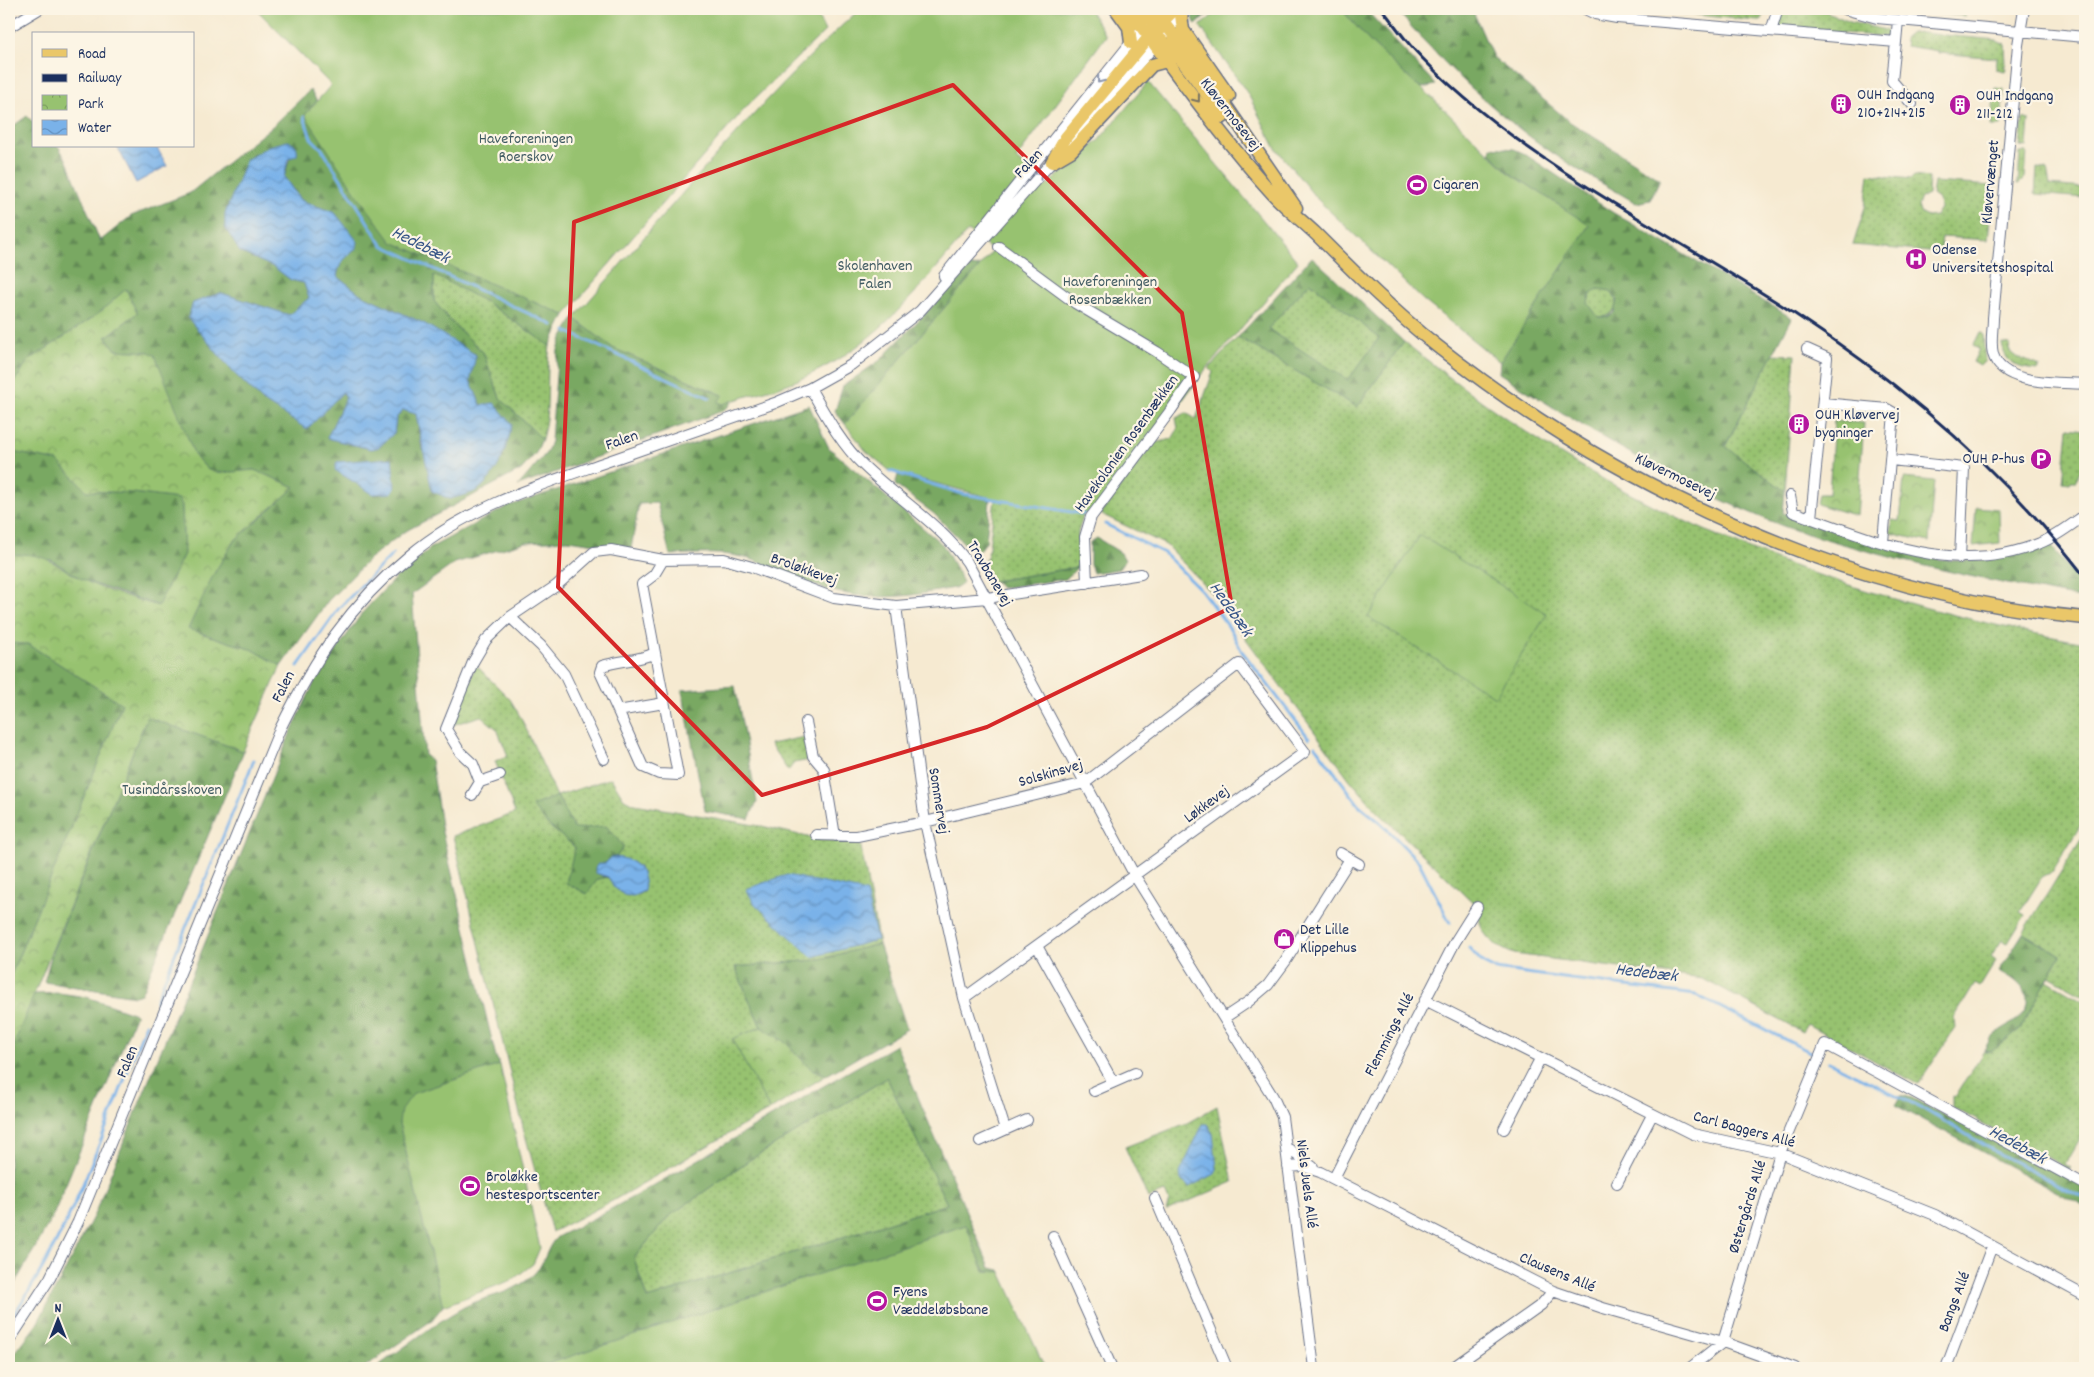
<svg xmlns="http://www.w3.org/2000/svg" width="2094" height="1377" viewBox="0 0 2094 1377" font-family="Dekko,sans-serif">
	<defs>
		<pattern id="grass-dots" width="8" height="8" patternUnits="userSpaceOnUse" patternTransform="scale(1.25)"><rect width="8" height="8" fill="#97c270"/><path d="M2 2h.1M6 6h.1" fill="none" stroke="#7a9e5f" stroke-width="1.8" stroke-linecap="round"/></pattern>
		<pattern id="forest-firs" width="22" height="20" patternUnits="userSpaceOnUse" patternTransform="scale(1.25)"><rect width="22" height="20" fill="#79a862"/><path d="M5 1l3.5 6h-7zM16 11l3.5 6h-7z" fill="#628954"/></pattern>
		<pattern id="park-crowns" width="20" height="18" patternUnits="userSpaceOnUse" patternTransform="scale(1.25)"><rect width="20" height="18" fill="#97c270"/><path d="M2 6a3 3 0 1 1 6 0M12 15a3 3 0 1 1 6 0" fill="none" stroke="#7a9e5f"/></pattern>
		<pattern id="water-waves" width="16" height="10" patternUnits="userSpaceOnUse" patternTransform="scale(1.25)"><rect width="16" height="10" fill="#7ab2e9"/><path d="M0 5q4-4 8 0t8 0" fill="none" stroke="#6391c0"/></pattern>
	</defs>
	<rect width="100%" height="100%" fill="#fcf5e5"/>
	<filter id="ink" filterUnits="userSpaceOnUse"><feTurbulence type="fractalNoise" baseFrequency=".02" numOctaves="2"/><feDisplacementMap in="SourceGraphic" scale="10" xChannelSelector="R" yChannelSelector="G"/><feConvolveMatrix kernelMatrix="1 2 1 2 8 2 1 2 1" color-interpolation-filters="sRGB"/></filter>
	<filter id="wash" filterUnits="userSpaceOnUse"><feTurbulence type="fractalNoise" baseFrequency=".0096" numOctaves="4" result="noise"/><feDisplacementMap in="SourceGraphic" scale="20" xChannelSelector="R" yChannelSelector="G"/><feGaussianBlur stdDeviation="1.12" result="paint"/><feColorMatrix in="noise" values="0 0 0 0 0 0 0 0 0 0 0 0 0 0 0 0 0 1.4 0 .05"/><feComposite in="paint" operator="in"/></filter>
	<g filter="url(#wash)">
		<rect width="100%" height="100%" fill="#f6ead1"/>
		<path fill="url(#grass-dots)" stroke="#597867" fill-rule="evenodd" d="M1663 9 1740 14 1746 9H1767L1761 21H1758L1666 12V9Z
			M1785 9H1820L1850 22 1886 30 1889 37 1783 28 1777 22Z
			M1919 9H1965V16L1919 12Z
			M1911 32 1997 40 2005 44 2006 65 2003 66 2006 68 2005 71 1996 69 1997 58 1938 53V51L1906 46 1904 38Z
			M1995 88 2004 89 2001 126H1991Z
			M2023 118 2029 120 2027 147 2020 146Z
			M2020 152H2027L2025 178 2019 184H2018Z
			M2037 168 2047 169 2050 185 2085 188V198L2035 194Z
			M1869 174 1911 179 1914 176 1929 178 1928 195 1921 198 1918 205 1921 214 1927 217 1935 216 1940 208 1939 200 1932 195 1934 182 1993 186 1988 240 1942 237 1940 253 1853 245 1865 207Z
			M434 274 486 302 550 346C545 377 551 409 542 439L500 398 483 352 452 323 434 301Z
			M1310 282 1379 338 1348 381 1268 329Z
			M1588 303a14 14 0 1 1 28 0a14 14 0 1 1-28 0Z
			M1980 332 1983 334 1985 361 1980 366 1973 362 1979 349 1973 346Z
			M1238 337 1357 407 1404 342C1460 386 1516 428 1577 464 1733 557 1907 611 2085 643V818L2052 872 2042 877 2020 912 2025 915 2008 943 2002 940 1991 957 1996 961 1980 987 1975 984 1954 1018 1955 1028 1920 1082 1917 1084 1807 1024 1802 1032 1703 979 1514 954C1495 947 1475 932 1480 909L1378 812 1350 780 1213 594 1166 545 1101 514 1153 443 1172 439 1178 429 1176 418 1186 413 1196 419 1213 372 1209 368Z
			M2002 343 2010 344 2009 350C2015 360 2029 360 2039 366V370C2021 369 2004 365 2002 343Z
			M1773 354 1795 355 1785 491 1725 447Z
			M2068 428 2085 430V469L2079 472 2077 481H2071L2070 483 2063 482Z
			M995 499 1084 514 1078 532V567L994 581 985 574 984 562 988 555Z
			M476 665 510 699 521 718 557 796 611 778 624 799 635 804 766 827 820 840 860 842 879 944 816 960 735 967 761 1027 733 1039 770 1110 614 1200 552 1232 524 1131 453 836 515 813 495 761 508 756 497 729 481 716 452 725ZM557 796 574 829 624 847 616 857 639 866 640 894 624 895 614 887 608 877 599 879 575 847 549 826Z
			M805 737 810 760 794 763 788 771 770 744Z
			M2085 833V996L2049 976 2061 955 2023 933Z
			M2047 980 2085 1002V1129L2065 1164 2071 1168 2069 1169 1952 1107V1096L1955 1097 1984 1051 1987 1053 2020 1029Z
			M887 1078 947 1204 647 1299 634 1258 668 1217 748 1161Z
			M1217 1106 1233 1182 1166 1211 1169 1201 1165 1192 1148 1198 1125 1147 1187 1123Z"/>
		<path fill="url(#forest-firs)" stroke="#4a6c60" fill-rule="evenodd" d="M1198 9H1214L1196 25 1192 16Z
			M1341 9H1365L1436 85 1422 88 1414 83 1370 42Z
			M1396 9H1472L1493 57 1570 122 1660 179 1650 200 1636 203C1611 188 1584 174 1560 158 1501 119 1441 63 1396 9Z
			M310 90 317 101 305 115 392 242 565 315 550 346 486 302 434 275V301L452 323 483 352 500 398 542 439 536 453 521 470 404 532 370 558 328 601 281 666 253 650 188 629 213 575 234 541 295 487 254 470 222 473 208 470 195 456 149 352 116 350 106 337 137 313 126 289 98 314 28 361 15 381 9 384V129L27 116 34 123V146H58L66 159 100 241 131 216 190 193 275 124ZM294 144 284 177 300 200 335 213 357 248 340 262 337 276 360 294 425 324 470 381 481 405 422 450 416 413 403 410 396 418 394 433 379 447 371 449 327 438 346 397 342 392 307 428 264 402 234 373 188 318 193 303 221 293 289 315 309 298 304 283 291 280 274 267 240 252Z
			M1491 147 1514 149 1523 153 1612 212 1792 318 1725 446 1785 491 1783 513 1932 558C1974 565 2010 559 2049 543L2085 589V599C2004 584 1925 568 1846 545 1824 538 1800 533 1778 524 1678 485 1589 431 1499 373L1500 362 1589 225 1508 172 1490 153ZM1598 289 1611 291 1617 299 1614 313 1608 317H1598L1588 303 1590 295Z
			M1312 257 1404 342 1357 407 1238 337ZM1310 282 1379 338 1348 380 1268 329Z
			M980 266 845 424 835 411 843 386 879 361 970 267Z
			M574 318 613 348 734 400 725 410 518 486 547 452 551 441 558 350 562 338Z
			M809 405 829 448 943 545 963 582 959 587C923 594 891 600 854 595 818 591 787 572 753 560 726 551 699 554 670 555L657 503 639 504 631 549 568 540 525 542 455 563 412 594 425 756 431 760 442 832 496 1057 500 1065 414 1093 399 1123 443 1306 431 1321 363 1368H9V1361L37 1324 94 1215 290 734 314 683 362 613 395 578 432 547 506 507Z
			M9 451 58 461 87 491 134 493 179 499 182 505 184 554 159 606 85 581 51 560 9 555Z
			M898 475 990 500 986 542 980 550 970 549 933 513 895 485Z
			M1097 538 1121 553 1125 560 1119 569 1093 573 1090 564V542Z
			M1078 567 1066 579 1001 588 994 581Z
			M9 643 28 644 122 704 9 980Z
			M735 686 757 802 749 819 705 811 682 690Z
			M147 717 243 751V753L141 994 135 996 44 982 53 950Z
			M557 796 574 829 606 826 624 847 616 857H611L606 863 598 864 601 876 608 877 598 879 587 894 566 883 575 847 549 826 532 806Z
			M2023 933 2061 955 2020 1029 1991 1052 1984 1051C1987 1046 1990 1039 1995 1035 2001 1028 2011 1025 2018 1019 2040 997 2018 980 1999 971Z
			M879 944 907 1029 827 1075 811 1069 785 1042 761 1027 735 967 816 960Z
			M59 993 87 997 136 1014 52 1218 9 1294V1056L34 994Z
			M896 1045 990 1268 1000 1270 1001 1272 984 1271 966 1225 536 1368H375C404 1348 433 1324 464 1307 485 1296 508 1295 527 1280 547 1265 544 1250 557 1237 674 1179 782 1107 896 1045ZM887 1078 947 1204 647 1299 634 1258 668 1217 748 1161Z
			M1901 1095 1912 1098 1953 1120 1956 1117 2085 1187V1207L1895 1105Z"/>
		<path fill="url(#park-crowns)" stroke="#597867" d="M126 289 137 313 106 337 116 350 149 352 155 355 195 456 208 470 222 473 254 470 295 487 234 541 213 575 188 629 253 650 281 666 243 751 147 717 9 1056V980L122 704 28 644 9 643V555C47 551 53 565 84 580 107 592 134 598 158 606L184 554 182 505 179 499 134 493 87 491 58 461 9 451V384L15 381 28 361 98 314Z
			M1834 421 1864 423 1857 516 1817 504 1819 494H1829Z
			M1904 478 1934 481 1929 542 1890 533 1892 520 1900 521Z
			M1976 507 1999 509 2000 543 1973 546Z
			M761 1027 785 1042 811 1069 827 1075 770 1110 732 1039Z"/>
		<path fill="#97c270" stroke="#597867" d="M256 9H814L825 31 749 104 565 315 392 242 356 193 305 115 331 85Z
			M860 9H1089L1106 36 1016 159 1047 185 1098 141 1148 82 1298 262 1201 375 1098 516 995 499 890 471 866 451 845 424 993 251 968 231C917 290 879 343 807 376 780 389 750 394 723 404L718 402 723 395 613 348 574 318C666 213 756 103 860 9Z
			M1220 9H1341L1370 42 1414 83 1422 88 1508 172 1589 225 1500 362 1423 300 1316 198 1275 147 1248 94 1200 26Z
			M1420 535 1547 614 1495 697 1368 617Z
			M500 1065 540 1248 533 1264 512 1280 443 1306 399 1123 401 1110 414 1093Z
			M966 1225 984 1271 1001 1272 1045 1368H536Z"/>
		<path fill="url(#water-waves)" stroke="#4a70a4" d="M288 141C296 144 298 147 297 155L288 159 284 177 300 200 335 213 358 242C355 257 341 253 337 276L360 294 425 324 476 355 470 381 481 405 494 403 512 424C507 447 499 473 479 489 472 494 459 496 450 499L432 491 416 414 403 410 396 418 394 433 379 447 371 449 327 438 346 397 343 392 307 429 264 402 234 373 188 318 193 303 221 293 289 315 309 298 304 283 291 280 274 267 240 252 225 227V214L246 160 269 146Z
			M117 146H156L167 166 136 183Z
			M392 458 395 489 391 493 373 494 335 470 337 462Z
			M611 857C632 857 647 869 644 891L633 896 624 895 614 887 608 877 596 873 595 868 598 864 606 863Z
			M787 875 866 892 877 940 812 957 755 904 746 889Z
			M1203 1124H1207L1213 1134 1217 1169 1215 1174 1189 1187 1181 1180 1180 1173Z"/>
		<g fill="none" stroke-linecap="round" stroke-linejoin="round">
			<path stroke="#7ab2e9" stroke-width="3" d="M304 117 311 138 322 149 382 245 553 325
				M566 331 710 398
				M890 471 963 494 1084 514
				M1105 524 1164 553 1202 591 1231 630 1241 650 1309 738
				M298 666 339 608 393 554
				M1315 746 1359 805 1383 825 1419 862 1450 923
				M1469 948 1483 963 1495 969 1696 995 1814 1054
				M156 1001 254 760
				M1829 1062 1920 1107 1996 1152 2085 1199
				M9 1321C72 1233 106 1124 146 1024"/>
		</g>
	</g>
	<g filter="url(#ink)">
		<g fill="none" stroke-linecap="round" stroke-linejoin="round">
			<g stroke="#687086" stroke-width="12">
				<path id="minor" d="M1585 9 1595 14 1617 18 1896 42 1898 20
					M1844 9 1877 18 2085 37
					M2024 9 2018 45 1993 318C1993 330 1990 342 1993 354 2002 386 2059 382 2085 384
					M9 27 39 9
					M1771 31 1778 9
					M1896 42 1892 81 1912 104
					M999 247 1075 303 1157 352 1194 377 1171 410 1091 517 1085 537 1087 583
					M944 276 1146 24
					M1807 349 1827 358 1811 518
					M810 388C826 416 841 444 864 466 898 499 939 523 967 562L1135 876 1273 1097 1282 1117 1314 1368
					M1823 403 1887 409 1894 413 1883 542
					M1891 460 1964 468 1960 558
					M1790 496 1793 512C1874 540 1956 578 2040 543 2056 537 2071 525 2085 515
					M896 606 925 822 964 998
					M510 617 541 646 564 674 604 759
					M655 653C638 661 620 660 602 666L600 672 618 711 664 703
					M618 711 643 767 659 774 678 775 642 584 654 575 663 560
					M806 722 813 756 824 769 835 836
					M480 782 473 764 460 752 446 729 473 662 486 640 510 617 556 586 594 552 611 550 663 560 724 559 752 567 834 598 896 606 987 598 1141 574
					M472 795 480 782 500 775
					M816 835 857 836 925 822 1085 783 1239 664 1305 752 964 998 1005 1129
					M1340 853 1359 864
					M1037 946 1113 1082
					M1425 1000 1693 1134 1780 1153 1935 1215 2085 1296
					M1224 1018 1248 1002 1268 985 1285 962 1350 859
					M1094 1091 1135 1073
					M1504 1129 1540 1059
					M980 1141 1027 1120
					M1286 1147 1313 1167
					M1288 1167 1302 1166 1320 1172 1553 1291 1603 1308 1723 1342 1795 1368
					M1334 1178 1455 942 1477 907
					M1617 1183 1652 1115
					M1155 1198 1227 1368
					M1053 1236 1112 1368
					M9 1341 50 1278 78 1222 280 729C314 660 349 605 410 555 465 509 536 486 603 463 660 443 717 423 775 403L810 388 851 365 920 311 1187 9
					M1452 1368 1541 1305 1553 1291
					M1690 1368 1723 1342 1780 1153 1825 1044 2084 1184
					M1946 1368 1992 1246"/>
			</g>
			<g stroke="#687086" stroke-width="15">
				<path id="major" d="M1116 9 1129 27 1131 43
					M1128 9C1175 71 1220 136 1273 194 1286 208 1302 221 1316 234 1355 273 1394 312 1437 346 1619 490 1852 596 2085 618
					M1142 9 1150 19 1161 25
					M1154 9 1213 87 1296 208
					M1181 15 1183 30 1229 96
					M1161 29 1163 21 1175 9
					M1146 30C1177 45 1202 89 1223 117
					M1054 161 1071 151 1152 65 1167 61
					M1052 162 1066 137 1149 37 1156 23V12"/>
			</g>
			<use href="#minor" stroke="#fff" stroke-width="10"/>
			<use href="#major" stroke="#eac769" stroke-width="12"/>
			<path stroke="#1b2f5e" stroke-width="3" d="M1382 9C1391 20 1400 33 1410 45 1513 159 1667 230 1795 314 1904 385 2005 473 2085 577"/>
		</g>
		<defs><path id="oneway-chevron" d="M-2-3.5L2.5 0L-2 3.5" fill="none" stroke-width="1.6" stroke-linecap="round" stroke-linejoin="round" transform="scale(1.25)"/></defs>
		<g stroke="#8d97ae">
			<use href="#oneway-chevron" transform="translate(1100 80) rotate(129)"/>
			<use href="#oneway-chevron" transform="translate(1039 175) rotate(-47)"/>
		</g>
		<use stroke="#787363" href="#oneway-chevron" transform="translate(1197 99) rotate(52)"/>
	</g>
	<path fill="none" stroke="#d62828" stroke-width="4" stroke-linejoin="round" d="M953 85 1182 313 1232 607 987 727 762 795 558 587 574 222Z"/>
	<defs>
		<g id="building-disc" transform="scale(1.125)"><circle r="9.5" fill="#b5179e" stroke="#fcf5e5"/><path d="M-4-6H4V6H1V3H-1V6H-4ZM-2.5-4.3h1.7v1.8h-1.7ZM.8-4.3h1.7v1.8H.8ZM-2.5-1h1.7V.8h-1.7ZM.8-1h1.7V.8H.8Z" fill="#fff"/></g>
		<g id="stadium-disc" transform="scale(1.125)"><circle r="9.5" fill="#b5179e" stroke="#fcf5e5"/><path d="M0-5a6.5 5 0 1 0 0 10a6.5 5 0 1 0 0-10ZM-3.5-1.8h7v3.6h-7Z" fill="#fff"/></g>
		<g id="hospital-disc" transform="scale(1.125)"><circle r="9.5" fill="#b5179e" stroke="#fcf5e5"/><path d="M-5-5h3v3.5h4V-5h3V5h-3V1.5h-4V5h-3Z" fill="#fff"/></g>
		<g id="parking-disc" transform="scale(1.125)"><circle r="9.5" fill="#b5179e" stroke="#fcf5e5"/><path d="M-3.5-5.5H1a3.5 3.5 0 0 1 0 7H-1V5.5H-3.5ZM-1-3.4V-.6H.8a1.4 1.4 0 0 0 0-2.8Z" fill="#fff"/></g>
		<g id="shop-disc" transform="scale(1.125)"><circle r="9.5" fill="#b5179e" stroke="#fcf5e5"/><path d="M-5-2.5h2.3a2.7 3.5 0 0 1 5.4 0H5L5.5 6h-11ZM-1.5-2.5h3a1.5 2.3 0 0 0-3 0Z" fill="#fff"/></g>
	</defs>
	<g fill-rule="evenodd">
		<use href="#building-disc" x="1841" y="104"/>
		<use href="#building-disc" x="1960" y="105"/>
		<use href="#stadium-disc" x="1417" y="185"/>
		<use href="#hospital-disc" x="1916" y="259"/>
		<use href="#building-disc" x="1799" y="424"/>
		<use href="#parking-disc" x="2041" y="459"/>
		<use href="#shop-disc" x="1284" y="939"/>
		<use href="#stadium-disc" x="470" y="1186"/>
		<use href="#stadium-disc" x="877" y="1301"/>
	</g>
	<g text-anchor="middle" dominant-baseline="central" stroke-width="4.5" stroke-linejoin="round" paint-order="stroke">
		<g font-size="16" fill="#1b2f5e" stroke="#fcf5e5" text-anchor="start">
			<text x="1857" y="95">OUH Indgang<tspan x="1857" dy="18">210+214+215</tspan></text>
			<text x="1976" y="96">OUH Indgang<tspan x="1976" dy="18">211-212</tspan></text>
			<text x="1433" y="185">Cigaren</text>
			<text x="1932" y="250">Odense<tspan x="1932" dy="18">Universitetshospital</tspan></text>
			<text x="1815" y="415">OUH Kløvervej<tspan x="1815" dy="18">bygninger</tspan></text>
			<text x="2025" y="459" text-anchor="end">OUH P-hus</text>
			<text x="1300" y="930">Det Lille<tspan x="1300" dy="18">Klippehus</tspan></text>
			<text x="486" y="1177">Broløkke<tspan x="486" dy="18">hestesportscenter</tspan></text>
			<text x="893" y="1292">Fyens<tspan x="893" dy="18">Væddeløbsbane</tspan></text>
		</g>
		<g font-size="16" fill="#1b2f5e" stroke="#fcf5e5">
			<text transform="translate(1230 115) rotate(52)">Kløvermosevej</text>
			<text transform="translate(1029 164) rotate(-47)">Falen</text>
			<text transform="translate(1991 182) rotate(-85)">Kløvervænget</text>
			<text transform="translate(622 441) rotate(-19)">Falen</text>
			<text transform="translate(1127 444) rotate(-54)">Havekolonien Rosenbækken</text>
			<text transform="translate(1675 477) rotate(26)">Kløvermosevej</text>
			<text transform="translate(804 570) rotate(20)">Broløkkevej</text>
			<text transform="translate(989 574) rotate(59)">Travbanevej</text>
			<text transform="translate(284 687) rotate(-63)">Falen</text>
			<text transform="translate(1051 774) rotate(-16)">Solskinsvej</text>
			<text transform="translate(938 801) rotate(81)">Sommervej</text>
			<text transform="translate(1207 805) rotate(-36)">Løkkevej</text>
			<text transform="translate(1390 1035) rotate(-63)">Flemmings Allé</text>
			<text transform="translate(128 1062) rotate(-68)">Falen</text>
			<text transform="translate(1744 1130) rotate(15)">Carl Baggers Allé</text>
			<text transform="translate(1306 1184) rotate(83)">Niels Juels Allé</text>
			<text transform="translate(1748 1207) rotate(-73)">Østergårds Allé</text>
			<text transform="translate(1557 1273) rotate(23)">Clausens Allé</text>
			<text transform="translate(1955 1302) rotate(-69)">Bangs Allé</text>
		</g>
		<g font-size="16" fill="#405b63" stroke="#fcf5e5">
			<text x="526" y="139">Haveforeningen<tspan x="526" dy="18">Roerskov</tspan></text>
			<text x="875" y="266">Skolenhaven<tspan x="875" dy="18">Falen</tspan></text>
			<text x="1110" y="282">Haveforeningen<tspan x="1110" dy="18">Rosenbækken</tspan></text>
			<text x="172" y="790">Tusindårsskoven</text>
		</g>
		<g font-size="18" font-style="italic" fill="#385688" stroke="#fcf5e5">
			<text transform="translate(420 246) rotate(27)">Hedebæk</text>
			<text transform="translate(1230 610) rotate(55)">Hedebæk</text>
			<text transform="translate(1646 974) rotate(7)">Hedebæk</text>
			<text transform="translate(2017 1146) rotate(29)">Hedebæk</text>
		</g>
	</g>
	<rect width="2094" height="1377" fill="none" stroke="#fcf5e5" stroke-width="30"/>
	<rect x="32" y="32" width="162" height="115" fill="#fcf5e5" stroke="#a2a6af"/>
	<rect x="42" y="49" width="25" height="8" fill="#eac769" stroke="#a2a6af"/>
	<text x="78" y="58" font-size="15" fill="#1b2f5e">Road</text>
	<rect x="42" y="74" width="25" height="8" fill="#1b2f5e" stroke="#a2a6af"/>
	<text x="78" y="82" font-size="15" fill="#1b2f5e">Railway</text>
	<rect x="42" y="95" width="25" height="15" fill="url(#park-crowns)" stroke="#a2a6af"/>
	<text x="78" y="108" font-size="15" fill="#1b2f5e">Park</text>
	<rect x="42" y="120" width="25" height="15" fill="url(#water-waves)" stroke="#a2a6af"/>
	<text x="78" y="132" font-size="15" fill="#1b2f5e">Water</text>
	<g transform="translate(58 1320)" stroke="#fcf5e5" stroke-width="4" paint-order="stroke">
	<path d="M0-4L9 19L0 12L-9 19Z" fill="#1b2f5e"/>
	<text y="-8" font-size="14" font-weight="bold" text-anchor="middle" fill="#1b2f5e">N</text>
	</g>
</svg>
